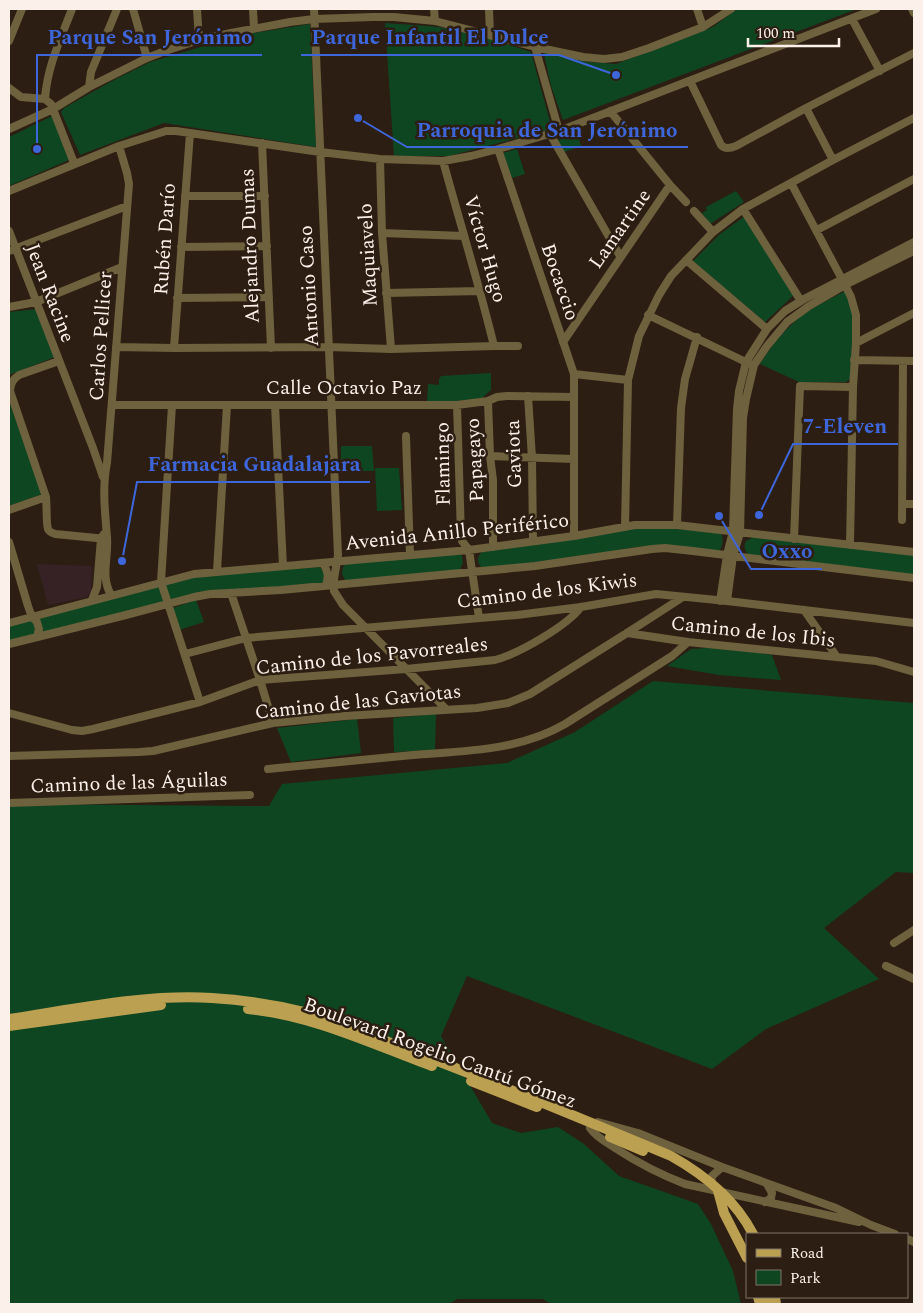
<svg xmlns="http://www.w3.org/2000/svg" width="923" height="1313" viewBox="0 0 923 1313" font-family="Spectral,serif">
	<rect width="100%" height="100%" fill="#2c1e12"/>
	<path fill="#362224" d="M37 564 92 566 91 592 87 597 48 605Z"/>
	<path fill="#0e4622" d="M737 9H857L563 120 551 86 543 50 588 62 616 64 713 27Z
		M385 23C409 25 432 25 456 30 481 35 506 44 531 52L552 129 449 156H394Z
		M310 24 316 147 164 123 80 155 61 112 64 108 112 81 150 62 241 35Z
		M52 116 69 160 9 186V137Z
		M577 131 581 146 564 152 556 141Z
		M517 149 525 174 512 178 503 153Z
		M736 191 744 202 710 224 702 213 707 210 706 207Z
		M745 216 794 295 765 322 693 261 720 234Z
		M845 291 852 308 854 321 851 378 846 382H799L760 364C771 347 782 332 798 319 811 307 829 300 845 291Z
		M37 309 55 357 9 375V312Z
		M491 373V390L482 398 456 401H427L428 384 439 385V379L441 376Z
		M9 401 42 494 9 506Z
		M341 446H372L374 471H341Z
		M375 468H399L402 510 377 511Z
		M646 527 716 532 721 533C724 540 723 547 718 552L658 545 636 547 557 561 483 569C477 564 476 557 482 552Z
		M754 537 914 555V575L749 555C745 551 743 546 746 541Z
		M461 554C464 560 463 566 459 570L348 582 345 580 342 574 343 567 346 564Z
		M320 567 325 572 324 583 237 590 9 642V625L195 576 224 573Z
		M196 600 204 622 179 630 173 608Z
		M722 647 772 655 781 680 719 675 667 666 691 649Z
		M653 681 914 703V873L896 872 824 928 879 979 766 1029 712 1069 467 976 441 1036 492 1123 521 1133 558 1127 584 1144 619 1176 698 1204 711 1224 733 1271 741 1304H551L543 1299H457L449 1304H9V804L269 806 282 784 507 763 575 732Z
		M436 714 435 750 394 752 393 718Z
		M357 719 361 753 291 762 277 728Z"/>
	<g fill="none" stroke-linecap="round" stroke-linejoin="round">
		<path stroke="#6e613d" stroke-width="8" d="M133 9 147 58
			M197 9 199 40
			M253 9 254 28
			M314 9 338 555 333 585 334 591 343 605 446 709
			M434 9 435 21
			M489 9 490 35
			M697 9 703 27
			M912 9 914 13
			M852 19 880 71
			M9 41 22 9
			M535 47 559 131
			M690 81 721 145C725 150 731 148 736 146L806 108 914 53
			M89 87 91 72 117 9
			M9 88 21 97 45 99 51 104 74 163
			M45 99C47 67 61 38 72 9
			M806 108 833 160
			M610 111 670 185 686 202
			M9 129 53 109 89 87 147 58 165 51 199 40 231 33 290 22 314 19 373 17H394L435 21 535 47 583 57 604 59 622 57 649 48 703 27 731 9
			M550 134 620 256
			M262 143 271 348
			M498 149 574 374V536
			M380 159 382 233 391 349
			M443 161C460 223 479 284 494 346
			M791 183 845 285 851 297 856 315V343L853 387 850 545
			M9 191 119 146 166 131H176L320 152 380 159 443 161 471 156 498 149 559 131 876 9
			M185 196H265
			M743 209 801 301
			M694 211 713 232
			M817 230 914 179
			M9 231 93 448 103 477
			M382 233 464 236
			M181 247 267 246
			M9 251 127 206
			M686 260 767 329
			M386 293 480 291
			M177 298 269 297
			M9 307 36 302 122 267
			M648 315 750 364
			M563 342 670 185
			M856 343 914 313
			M116 347 174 348 328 347 391 349 494 346H518
			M174 348 190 133
			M854 360 914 361
			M59 361 19 375C12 380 11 383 10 391L46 497C47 505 46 524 48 529 50 533 51 532 55 534L107 539
			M574 374 628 380
			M528 396 532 458 533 541
			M488 401 490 456 493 480V547
			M112 405H457L488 401 497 397 507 396 574 397
			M172 405 161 582 200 702
			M275 405 283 566
			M457 405 461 536 462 541 469 550 479 618
			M406 436 410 555
			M490 456 574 459
			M902 504H914
			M9 510 46 497
			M902 520 903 361
			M677 525 681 408 685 379 697 337
			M625 527 628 380 639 336 659 295 671 276 713 232 743 209 833 160 914 118
			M794 539 800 386 853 387
			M9 542 28 606 32 617 37 622 39 629 37 637
			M323 563C328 571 329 577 326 585
			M217 571 227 405
			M231 593 260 680 273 723
			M111 595C100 576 109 557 107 537 105 512 102 487 107 463L129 184 127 173 119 146
			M92 600 97 587 101 538 104 534
			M720 601 727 555 733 531 737 409 739 391 746 362 767 329 785 311 804 299 914 242
			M727 601 733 556 740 533 743 418 746 399 754 365 767 346 787 322 809 306 845 285 914 251
			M804 610 837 657
			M9 623 194 574 469 550 574 536 635 525H677L914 552
			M627 633 688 642 876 661 914 672
			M9 644 122 616 194 597 210 594 281 590 535 566 652 549 665 548 693 551 914 578
			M185 654 246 638 517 615 581 607 656 594 727 601 914 623
			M9 713 72 730 82 731 93 729 200 702 260 680 406 669 495 660C518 654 567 626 581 607
			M9 756 139 752 153 751 273 723 345 716 477 708 508 703 530 694 627 633 683 597
			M268 769C316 764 364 760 413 755 464 751 519 751 565 724L672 656 688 642
			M9 803 250 795
			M894 943 914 930
			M886 966 914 979
			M598 1122 638 1133 722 1167 836 1208 871 1225 895 1234
			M590 1128C596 1137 606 1142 615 1148 638 1163 659 1174 685 1184L859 1222
			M711 1185 712 1176 722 1167
			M765 1202 771 1198 772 1193 767 1184
			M907 1239 914 1242"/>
		<path stroke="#bca051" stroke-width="10" d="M248 1009C312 1015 372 1044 432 1066
			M9 1019C76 1009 143 994 212 998 244 1000 277 1005 309 1013 346 1024 382 1040 419 1054 504 1086 587 1121 671 1156 705 1175 735 1199 753 1234
			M9 1026 161 1005
			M471 1081 537 1107
			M610 1137 643 1151
			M718 1191 724 1213 747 1258
			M758 1297 760 1304
			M767 1297 769 1304
			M775 1297 776 1304"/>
	</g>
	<g text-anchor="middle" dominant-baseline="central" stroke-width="5" stroke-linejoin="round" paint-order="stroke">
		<g font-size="20" fill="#fcf1ea" stroke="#2c1e12">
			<text transform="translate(620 229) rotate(-55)">Lamartine</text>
			<text transform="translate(165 239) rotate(-86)">Rubén Darío</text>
			<text transform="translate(250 246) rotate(-92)">Alejandro Dumas</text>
			<text transform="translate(485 249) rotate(74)">Víctor Hugo</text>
			<text transform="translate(368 255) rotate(-93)">Maquiavelo</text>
			<text transform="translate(560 282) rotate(71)">Bocaccio</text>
			<text transform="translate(309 286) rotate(-93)">Antonio Caso</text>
			<text transform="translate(50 293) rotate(69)">Jean Racine</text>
			<text transform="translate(101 336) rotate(-86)">Carlos Pellicer</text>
			<text x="344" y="388">Calle Octavio Paz</text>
			<text transform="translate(514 454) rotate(-92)">Gaviota</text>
			<text transform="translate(475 460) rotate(-93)">Papagayo</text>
			<text transform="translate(443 464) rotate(-91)">Flamingo</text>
			<text transform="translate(457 532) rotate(-6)">Avenida Anillo Periférico</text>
			<text transform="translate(547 591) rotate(-7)">Camino de los Kiwis</text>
			<text transform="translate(753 632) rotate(6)">Camino de los Ibis</text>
			<text transform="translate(372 656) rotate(-6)">Camino de los Pavorreales</text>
			<text transform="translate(358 702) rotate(-6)">Camino de las Gaviotas</text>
			<text transform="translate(129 783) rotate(-2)">Camino de las Águilas</text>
			<text transform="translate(440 1053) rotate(20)">Boulevard Rogelio Cantú Gómez</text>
		</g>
	</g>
	<path fill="none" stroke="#3e66db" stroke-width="2" d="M37 149L37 55H262M616 75L559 55H301M358 118L407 147H688M759 515L793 444H898M122 561L137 482H370M719 516L751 569H822"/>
	<g fill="#3e66db" stroke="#2c1e12" stroke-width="2">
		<circle cx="37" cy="149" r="5"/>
		<circle cx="616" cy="75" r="5"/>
		<circle cx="358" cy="118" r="5"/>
		<circle cx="759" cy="515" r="5"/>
		<circle cx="122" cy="561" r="5"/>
		<circle cx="719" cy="516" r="5"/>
	</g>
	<g font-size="21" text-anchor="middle" font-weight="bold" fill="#3e66db" stroke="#2c1e12" stroke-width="5" stroke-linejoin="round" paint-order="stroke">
		<text x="150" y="44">Parque San Jerónimo</text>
		<text x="430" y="44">Parque Infantil El Dulce</text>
		<text x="547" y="137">Parroquia de San Jerónimo</text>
		<text x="845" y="433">7-Eleven</text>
		<text x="254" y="471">Farmacia Guadalajara</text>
		<text x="787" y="558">Oxxo</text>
	</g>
	<rect width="923" height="1313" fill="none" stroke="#fcf1ea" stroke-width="20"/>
	<rect x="746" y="1233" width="162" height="65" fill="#2c1e12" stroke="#7f7268"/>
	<rect x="756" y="1249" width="25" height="8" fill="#bca051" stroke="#7f7268"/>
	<text x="790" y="1258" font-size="15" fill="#fcf1ea">Road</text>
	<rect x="756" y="1270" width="25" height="15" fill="#0e4622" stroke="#7f7268"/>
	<text x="790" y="1283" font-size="15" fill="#fcf1ea">Park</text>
	<path d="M748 38v8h91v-8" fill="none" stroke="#fcf1ea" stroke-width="2.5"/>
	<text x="756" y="38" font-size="15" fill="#fcf1ea" stroke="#2c1e12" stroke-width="4" paint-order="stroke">100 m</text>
</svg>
